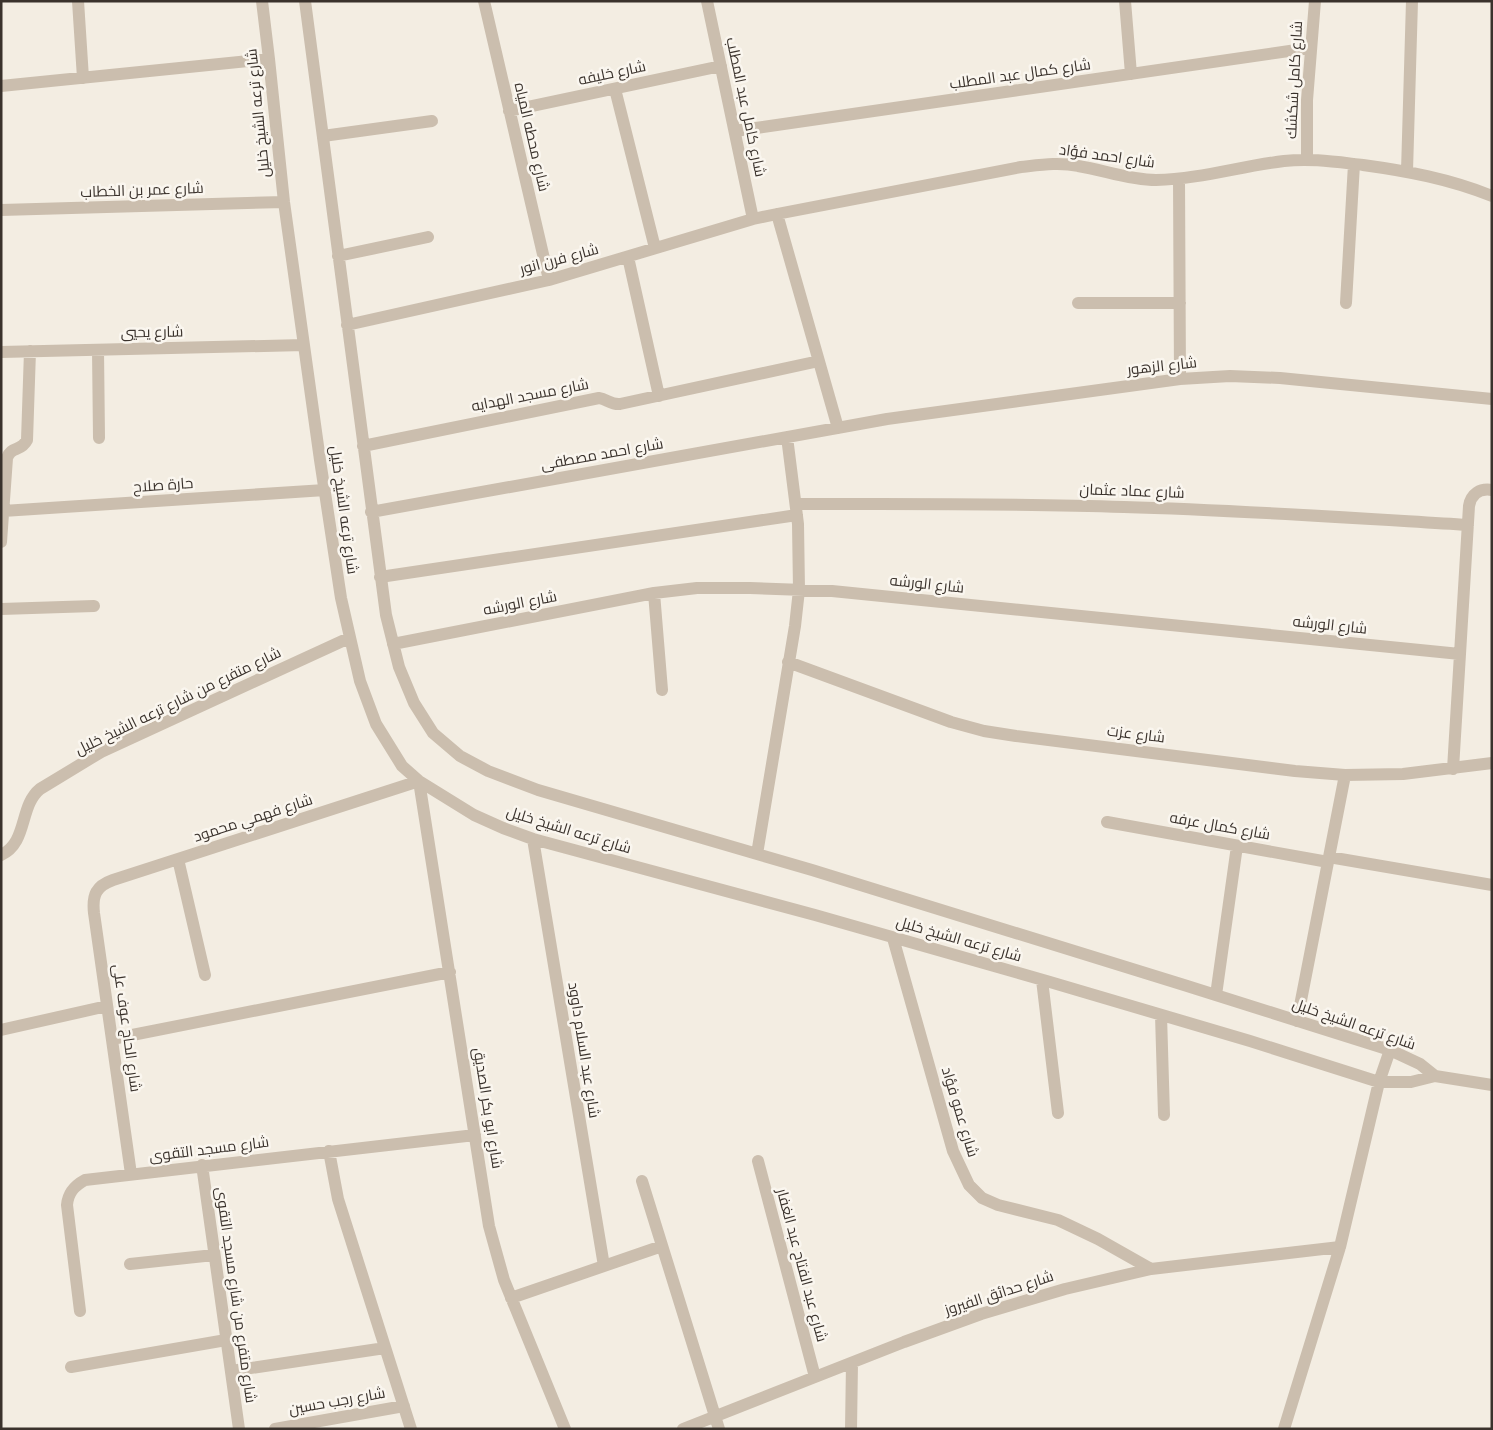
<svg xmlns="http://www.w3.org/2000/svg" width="1493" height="1430" viewBox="0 0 1493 1430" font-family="'Varela Round',Cairo,sans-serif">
	<rect width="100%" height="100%" fill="#f3ede2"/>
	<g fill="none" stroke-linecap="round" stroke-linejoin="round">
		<path stroke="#cbbeae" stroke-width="12" d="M323 136 432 121"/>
		<path stroke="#cbbeae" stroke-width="12" d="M78 1 83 78
			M262 1 269 59 284 202 320 460 341 598 360 681 376 724 402 766 419 781 474 815 503 828 533 839 815 915 1050 982 1250 1041 1379 1082H1411L1435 1076 1492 1085
			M305 1 386 615 399 667 414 703 433 733 460 756 488 771 538 790 812 870 1184 985 1390 1050 1420 1064 1435 1076
			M484 1 549 280
			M707 1 753 219
			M1125 1 1131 74
			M1 86 269 59
			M615 89 655 248
			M509 111 721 66
			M735 131 1310 48
			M1307 159V100L1315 1
			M1407 171 1412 1
			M1179 179 1180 379
			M1 210 284 202
			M777 214 838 428
			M338 256 428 237
			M628 257 659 396
			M1078 303H1180
			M1346 303 1354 164
			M347 325 549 280 753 219 777 214 1021 167C1040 165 1059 162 1078 166 1104 170 1129 180 1156 180 1200 179 1241 166 1284 161 1311 158 1336 162 1363 165 1407 171 1450 179 1492 196
			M98 350 99 438
			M1 352 304 345
			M363 446 599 398C607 399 611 405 620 404L819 361
			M796 504C905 504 1015 503 1124 507 1239 510 1353 518 1468 525
			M3 511 325 490
			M371 512 887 419 1180 379 1230 376 1280 378 1492 399
			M1 542 7 458C11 446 21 452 27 440L30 351
			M380 577 797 515
			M654 593 662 690
			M1 609 94 606
			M393 644 654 593 697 588H750L832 591 1460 654
			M788 662 951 722 984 731 1016 736 1295 771 1345 775 1403 774 1492 763
			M1453 769 1469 506C1471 494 1480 488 1492 490
			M1107 822 1328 862
			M533 839 604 1266
			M757 854 795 626 799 590 798 524 787 437
			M1 855C28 843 19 806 40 789L101 752 349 638
			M1329 857 1492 885
			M178 859 205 975
			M893 938 953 1151 969 1185 982 1198 998 1205 1058 1220 1098 1239 1151 1269
			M1042 980 1058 1113
			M1216 995 1237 846
			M1161 1015 1164 1115
			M1297 1021 1345 775
			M1 1030 107 1006
			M112 1039 450 972
			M329 1151 338 1199 411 1429
			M758 1161 815 1377
			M202 1165 239 1429
			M131 1174 94 913C92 895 96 886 113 880L419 781 489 1226 504 1280 565 1429
			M642 1181 719 1429
			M130 1264 214 1255
			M511 1298 662 1246
			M80 1311 67 1205C68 1193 74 1186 85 1180L475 1135
			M71 1367 226 1340
			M231 1371 385 1348
			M275 1429 404 1406
			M683 1429 904 1342 981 1314 1065 1289 1151 1269 1340 1247
			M851 1429 852 1363
			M1284 1429 1340 1247 1379 1082 1390 1050"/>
	</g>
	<g text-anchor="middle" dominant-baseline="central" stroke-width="5" stroke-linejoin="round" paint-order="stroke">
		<g font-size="15" fill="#3a322c" stroke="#faf6ef">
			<text transform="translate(612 73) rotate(-12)">شارع خليفه</text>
			<text transform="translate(1020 74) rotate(-8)">شارع كمال عبد المطلب</text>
			<text transform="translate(1294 80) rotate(-87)">شارع كامل شكشك</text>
			<text transform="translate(746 107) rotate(78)">شارع كامل عبد المطلب</text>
			<text transform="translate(258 113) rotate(-96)">شارع ترعه الشيخ خليل</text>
			<text transform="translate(532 137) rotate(77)">شارع محطه المياه</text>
			<text transform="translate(1107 156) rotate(8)">شارع احمد فؤاد</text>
			<text transform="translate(142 190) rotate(-2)">شارع عمر بن الخطاب</text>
			<text transform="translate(559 259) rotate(-15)">شارع فرن انور</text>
			<text transform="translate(152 332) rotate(-1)">شارع يحيي</text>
			<text transform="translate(1162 366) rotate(-6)">شارع الزهور</text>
			<text transform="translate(530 395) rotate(-11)">شارع مسجد الهدايه</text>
			<text transform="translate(602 454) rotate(-10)">شارع احمد مصطفى</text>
			<text transform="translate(163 485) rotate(-4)">حارة صلاح</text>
			<text transform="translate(1132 491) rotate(2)">شارع عماد عثمان</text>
			<text transform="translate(344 510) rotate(82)">شارع ترعه الشيخ خليل</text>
			<text transform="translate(927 584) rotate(6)">شارع الورشه</text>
			<text transform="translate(520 603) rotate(-11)">شارع الورشه</text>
			<text transform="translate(1330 625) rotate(6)">شارع الورشه</text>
			<text transform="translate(178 701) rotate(-26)">شارع متفرع من شارع ترعه الشيخ خليل</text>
			<text transform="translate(1136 734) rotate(7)">شارع عزت</text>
			<text transform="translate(253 818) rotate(-18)">شارع فهمي محمود</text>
			<text transform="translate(1220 826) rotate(10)">شارع كمال عرفه</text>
			<text transform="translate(569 830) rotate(17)">شارع ترعه الشيخ خليل</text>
			<text transform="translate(959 939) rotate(16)">شارع ترعه الشيخ خليل</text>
			<text transform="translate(1354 1024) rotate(19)">شارع ترعه الشيخ خليل</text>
			<text transform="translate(127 1028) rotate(82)">شارع الحاج عوف على</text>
			<text transform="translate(584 1050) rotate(81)">شارع عبد السلام داوود</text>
			<text transform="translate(488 1108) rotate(81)">شارع ابو بكر الصديق</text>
			<text transform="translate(960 1112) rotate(73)">شارع عمو فؤاد</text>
			<text transform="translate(209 1149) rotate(-7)">شارع مسجد التقوى</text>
			<text transform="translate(802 1265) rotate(75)">شارع عبد الفتاح عبد الغفار</text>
			<text transform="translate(999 1293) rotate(-18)">شارع حدائق الفيروز</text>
			<text transform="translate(236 1295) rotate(82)">شارع متفرع من شارع مسجد التقوى</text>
			<text transform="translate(337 1401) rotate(-10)">شارع رجب حسين</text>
		</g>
	</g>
	<rect width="1493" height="1430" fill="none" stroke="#3a322c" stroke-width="5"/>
</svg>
